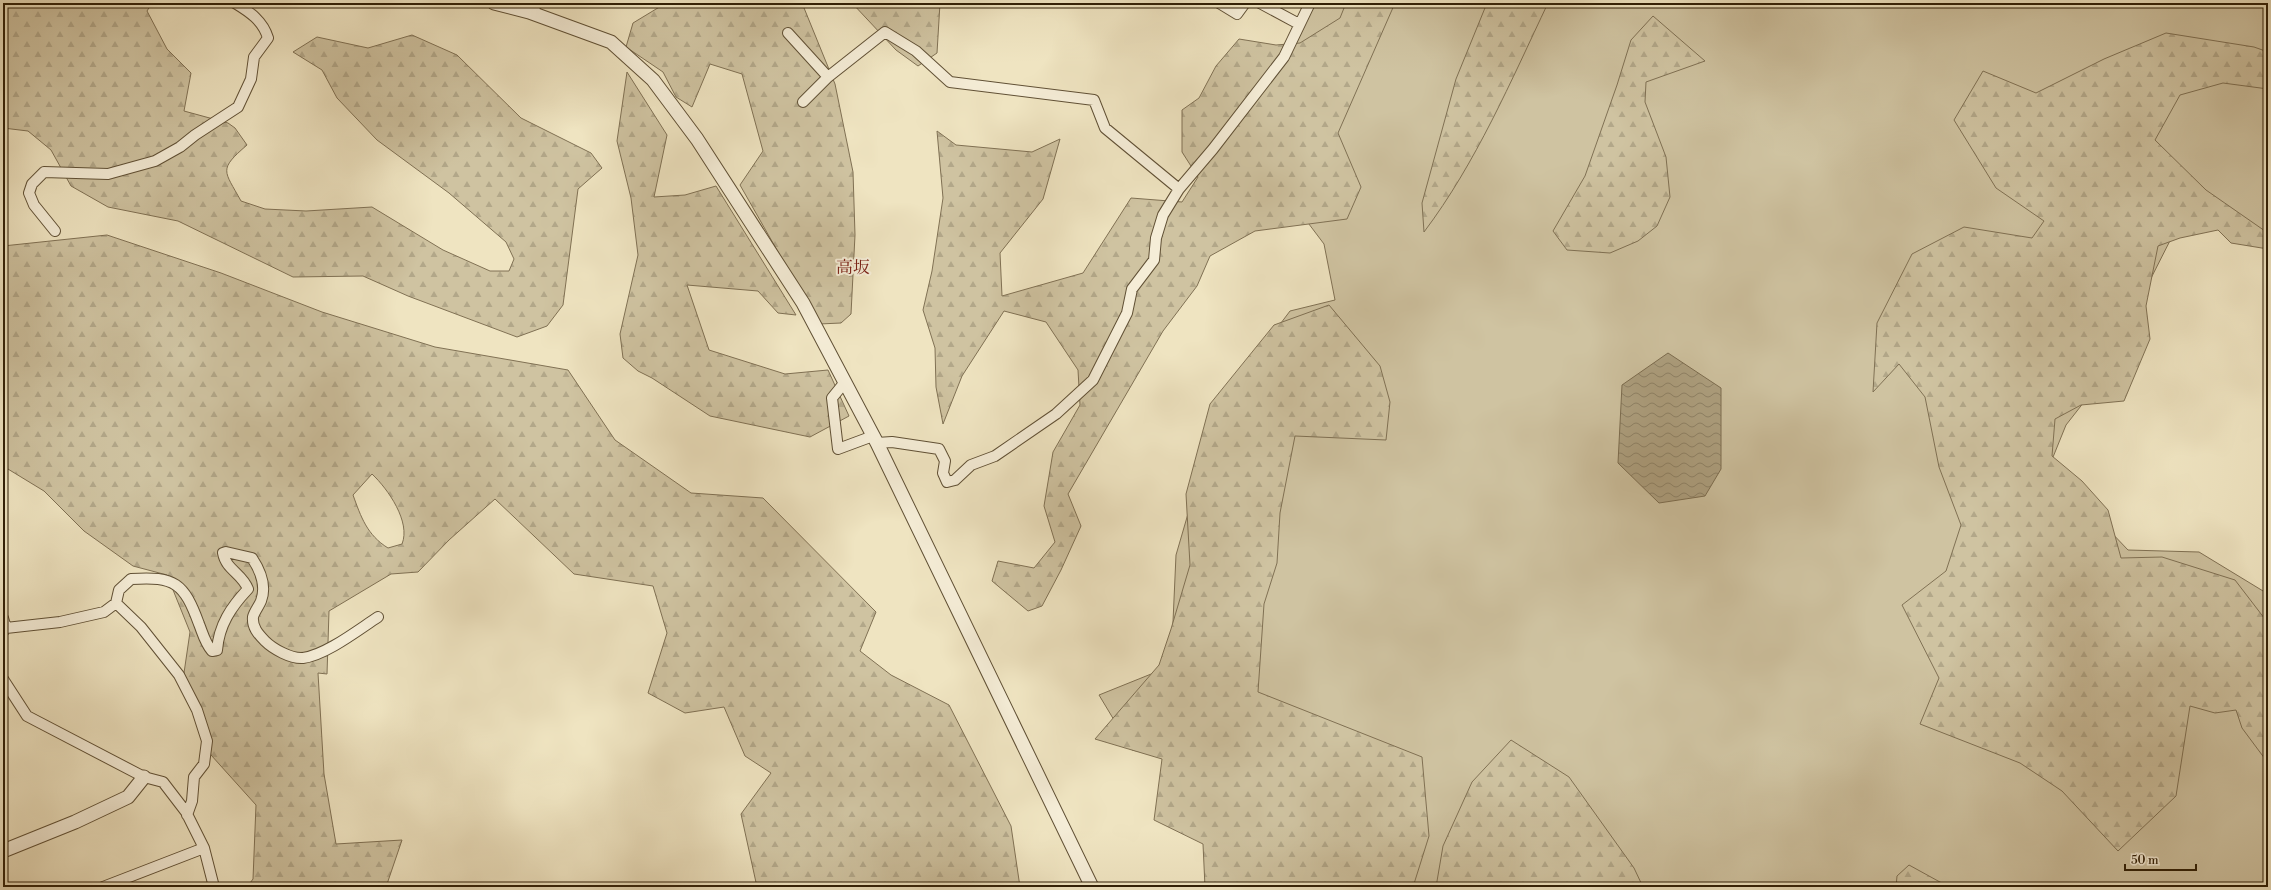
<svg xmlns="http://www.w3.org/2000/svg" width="2271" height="890" font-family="'Libre Bodoni','Noto Serif JP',serif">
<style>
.green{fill:#cfc3a1;stroke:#807154}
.forest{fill:url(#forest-firs);stroke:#807154;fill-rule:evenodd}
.water{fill:url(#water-waves);stroke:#7c6d50}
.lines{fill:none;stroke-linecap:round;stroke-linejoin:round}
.minor-casing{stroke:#605035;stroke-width:12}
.tertiary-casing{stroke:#605035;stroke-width:15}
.minor{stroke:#f5edd7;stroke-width:10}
.tertiary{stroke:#f5edd7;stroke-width:13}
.labels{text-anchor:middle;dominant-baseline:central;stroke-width:4;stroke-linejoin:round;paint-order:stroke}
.quarter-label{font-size:17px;fill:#7a1f14;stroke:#f5edd7}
</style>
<defs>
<pattern id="forest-firs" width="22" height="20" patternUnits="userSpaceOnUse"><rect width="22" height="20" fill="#cfc3a1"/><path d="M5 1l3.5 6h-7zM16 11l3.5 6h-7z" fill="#b2a789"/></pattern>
<pattern id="water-waves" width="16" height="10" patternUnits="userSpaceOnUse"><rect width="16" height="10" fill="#aea181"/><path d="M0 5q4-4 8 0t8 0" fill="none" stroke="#8e8368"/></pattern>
</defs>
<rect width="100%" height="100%" fill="#efe4c1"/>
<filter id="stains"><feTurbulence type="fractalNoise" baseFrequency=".005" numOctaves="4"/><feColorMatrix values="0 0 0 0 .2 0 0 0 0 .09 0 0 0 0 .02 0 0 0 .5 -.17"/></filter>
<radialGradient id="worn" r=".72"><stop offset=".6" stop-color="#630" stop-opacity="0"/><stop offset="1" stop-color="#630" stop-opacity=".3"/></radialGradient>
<path class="green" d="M1316,3h952v229l-85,-17 -41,81 -29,69 -47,60 -17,42 79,83 71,2 69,42v293h-1045l-23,-122 -68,-15 -33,-55 72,-29 5,-111 44,-151 70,-93 45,-11 -11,-56 -83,-110z"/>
<path class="forest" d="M3,3h149l-5,8 20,38 24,24 -7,38 44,12 7,5 12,17c-29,25 -23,25 -6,56l24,8 41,2 66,-4 71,43 47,21h19l5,-12 -8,-17 -57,-49 -72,-53 -40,-42 -15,-28 -29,-18 24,-15 51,11 44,-13 45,20 64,63 70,35 11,15 -24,21 -15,116 -16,21 -30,11 -109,-41 -45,-20 -70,1 -115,-56 -70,-14 -37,-21 -20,-36 -23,-19 -25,-3z
M666,3h136l33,81 18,88 2,63 -4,79 -10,9 -22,1 -79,-139 23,-34 -21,-77 -32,-10 -18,43 -16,-10 -13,-25 -37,-25 7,-24z
M852,3h88l-3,50 -19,13 -22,-16z
M1346,3h49l-57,130 23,54 -14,32 -92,12 -45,25 -13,30 -34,45 -95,163 13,32 -20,44 -19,36 -14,5 -36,-30 6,-20 36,7 21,-26 -11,-36 9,-54 27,-47 -2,-35 -32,-48 -42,-11 -42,65 -19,48 -7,-37 -1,-39 -12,-38 9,-39 11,-73 -6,-67 19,14 76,7 28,-13 -17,60 -43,54 2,43 81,-23 48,-75 51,4 16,-25 -16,-25v-42l17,-12 17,-32 23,-27 37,6 24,-2 40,-25z
M1487,3h61c-37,78 -72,160 -124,229l-2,-29 34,-124z
M1653,16l52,45 -59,21 -1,20 21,55 4,40 -13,29 -19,15 -28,12 -43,-3 -14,-19 32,-55 32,-91 14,-45z
M2166,33l88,14 14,5v37l-45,-6 -43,12 -25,45 51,50 59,41 3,-1v19l-37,-6 -13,-13 -38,8 -22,8 -12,60 4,33 -26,62 -43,4 -26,14 -3,37 30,25 26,29 13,48 41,-1 73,23 33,43v140l-26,-35 -6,-18 -21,3 -25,-7 -14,90 -58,55 -56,-60 -42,-28 -100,-39 19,-46 -37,-73 44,-34 15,-46 -22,-58 -14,-70 -26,-33 -26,28 4,-69 35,-69 52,-27 68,11 12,-17 -48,-33 -42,-68 29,-49 53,22 68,-34z
M627,72l40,63 -13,62 31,-2 31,-9 80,129 -18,-2 -20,-22 -71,-6 22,65 76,24 43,-4 21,46 -39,21 -100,-21 -58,-38 -14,-7 -15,-13 -3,-24 18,-79 -7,-57 -14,-57z
M107,235l114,38 101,39 113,35 133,23 47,70 76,53 72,5 113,114 -16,39 31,24 58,30 62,121 9,61h-263l-16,-73 30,-41 -26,-17 -21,-49 -39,6 -37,-20 19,-60 -14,-47 -79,-12 -79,-75 -46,41 -31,32 -27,2 -62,37 -2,63 -9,-1 6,101 12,70 66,-4 -16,47h-139l6,-8 3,-74 -45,-50 -27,-82 6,-41 -23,-57 -34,-9 -49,-35 -40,-40 -41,-25v-220zM372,474c16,15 39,48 30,70l-14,4c-21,-13 -27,-31 -35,-53z
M1329,305l51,61 10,36 -4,38 -91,-4 -15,77 -3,50 -13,41 -6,88 164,65 7,79 -16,51h-208l-2,-43 -49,-24 8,-61 -67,-20 64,-74 12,-36 19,-64 -4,-71 24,-90 64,-79z
M1511,740l58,37 65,91 9,19h-207l7,-41 29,-64z
M1909,865l40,22h-53l1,-11z"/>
<path class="water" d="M1668,353l53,35v81l-16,27 -46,7 -41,-40 4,-78z"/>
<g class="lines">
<g class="minor-casing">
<path id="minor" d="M1219,3l18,11 8,-11
M1260,3l39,21
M529,12l9,-9
M788,33l40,44
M803,102l25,-25 57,-45 31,19 34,31 144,18 11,28 74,61
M55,231l-21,-26 -5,-12 3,-9 12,-12 64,2 47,-13 25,-14 15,-12 43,-28 13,-28 3,-22 14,-19c-5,-17 -18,-26 -33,-35
M845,382l-13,16 6,51 35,-13
M877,443l15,-1 47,7 6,12 -2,12 4,9 8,-2 16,-15 24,-9 61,-42 37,-34 34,-67 5,-24 22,-29 2,-22 7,-23 16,-26 34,-40 71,-92 26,-54
M116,603l25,24 38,48 18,35 10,31 -3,23 -10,13 -2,24 -5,14
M3,618l3,10
M3,632l3,-4 54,-6 44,-10 12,-9 3,-13 12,-11c44,-3 53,4 68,45 4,10 6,19 13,27l5,-1c2,-25 14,-43 31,-61 -6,-16 -22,-19 -25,-36l3,-1 26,6c8,12 15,27 9,43 -2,5 -7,11 -8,16 -1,10 5,17 12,24 8,8 26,18 38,17 23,-3 55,-28 75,-41
M3,679l24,37 117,61 19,5 23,30 18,36 10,39
M103,887l101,-39"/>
</g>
<g class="tertiary-casing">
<path id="tertiary" d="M494,3l35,9 82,30 42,38 44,59 106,164 74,140 215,444
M3,851l72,-29 53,-25 16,-20"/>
</g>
<use href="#minor" class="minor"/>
<use href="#tertiary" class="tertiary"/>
</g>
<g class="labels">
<g class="quarter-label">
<text x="853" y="268">高坂</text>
</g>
</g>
<rect width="2271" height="890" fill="none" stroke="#efe4c1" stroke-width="16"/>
<rect x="4" y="4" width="2263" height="882" fill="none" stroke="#301f06" stroke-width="2"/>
<rect x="8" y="8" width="2255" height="874" fill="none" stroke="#301f06"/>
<path d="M2125 864v6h71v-6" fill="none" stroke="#301f06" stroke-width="2"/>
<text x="2131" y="864" font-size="12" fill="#301f06" stroke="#f5edd7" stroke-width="3" paint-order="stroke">50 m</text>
<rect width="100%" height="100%" filter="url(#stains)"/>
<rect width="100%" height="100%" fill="url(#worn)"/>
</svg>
